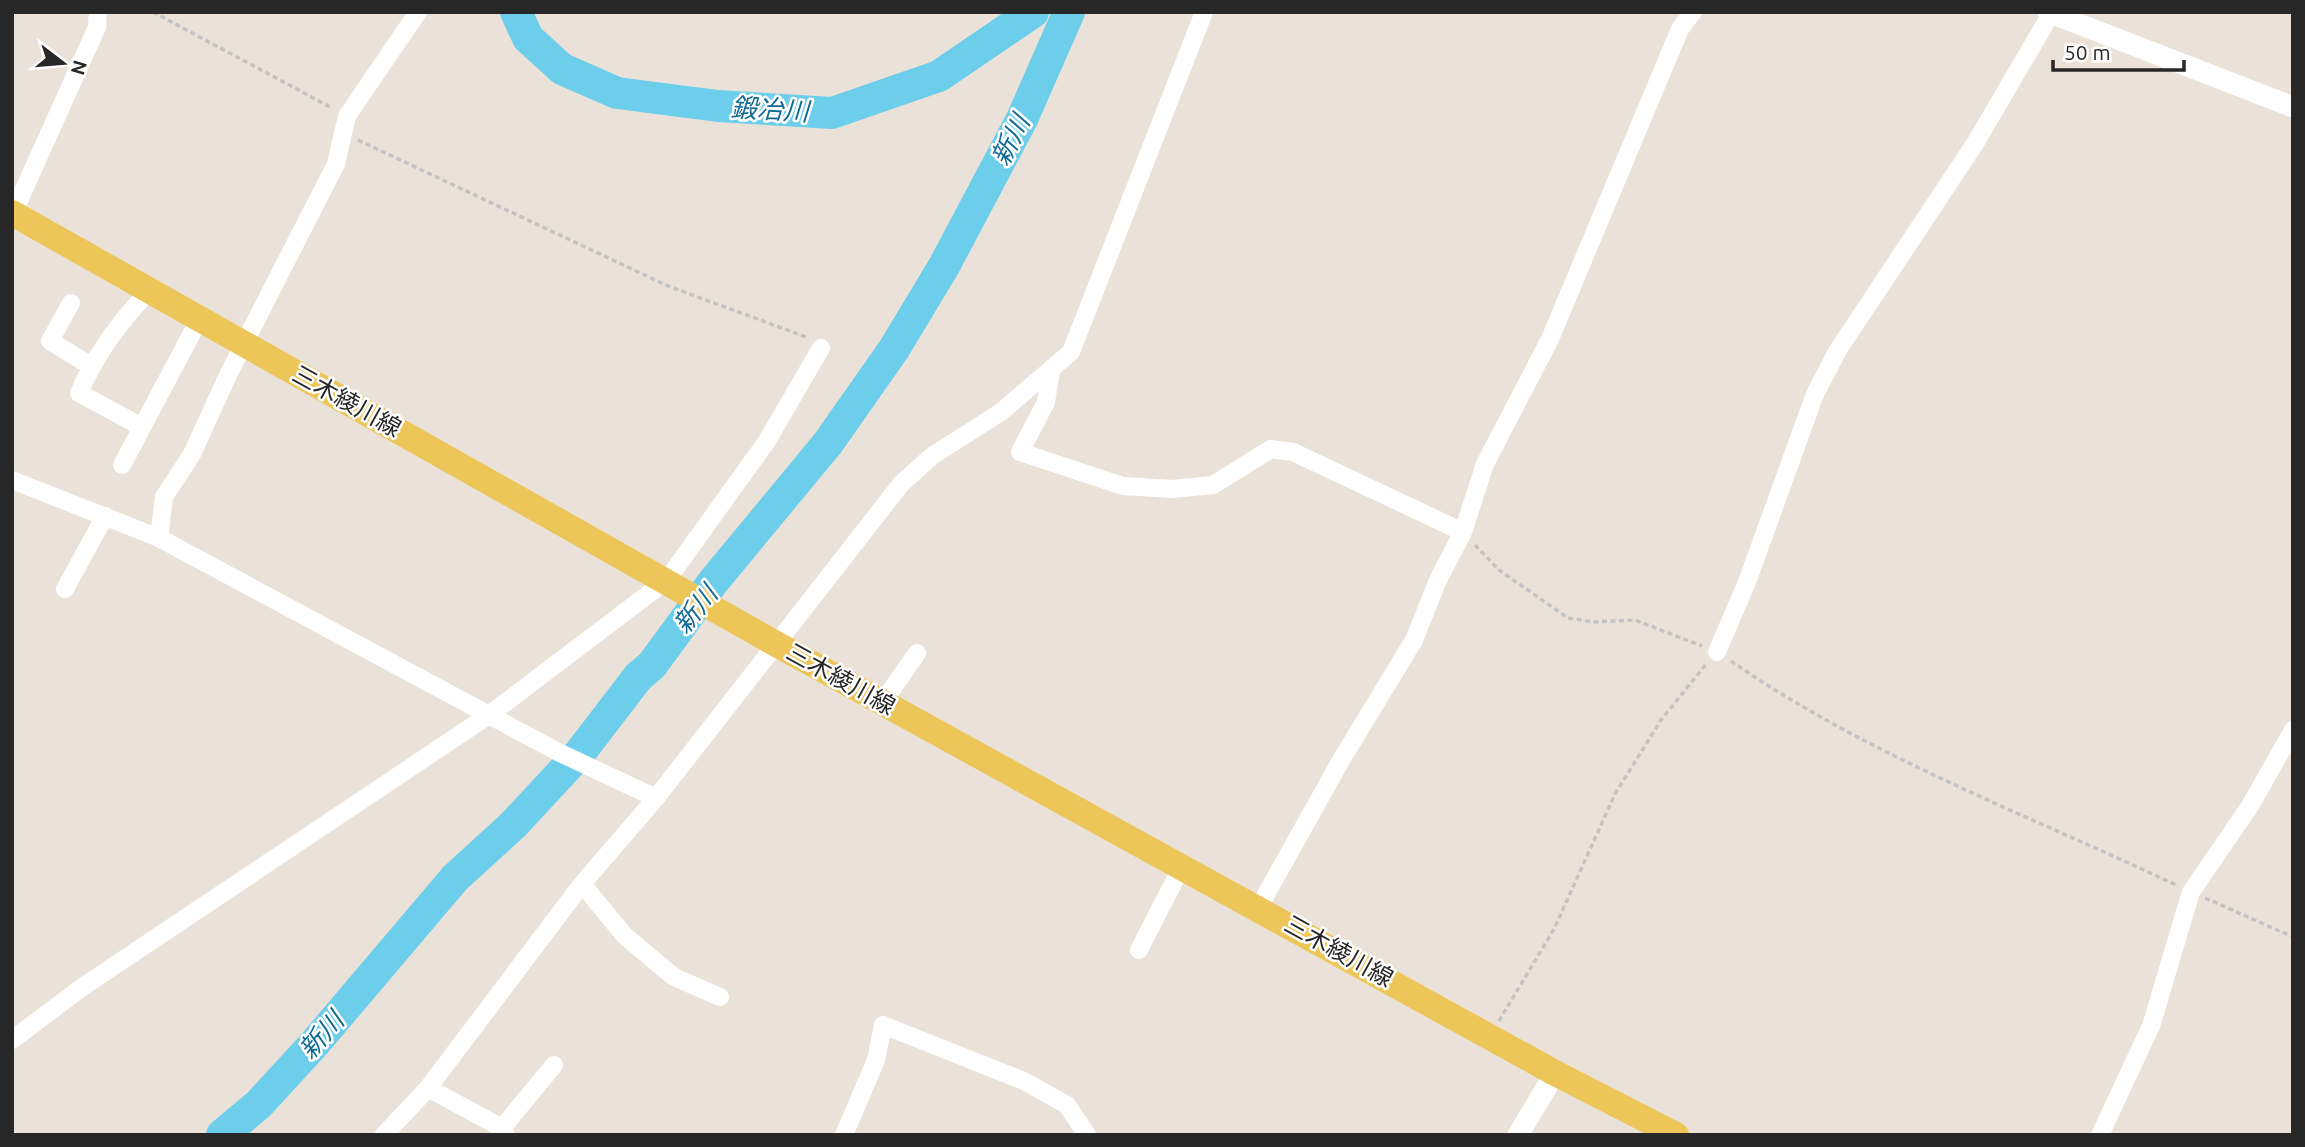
<svg xmlns="http://www.w3.org/2000/svg" width="2305" height="1147" font-family="Ubuntu,'Noto Sans JP',sans-serif">
<style>
.lines{fill:none;stroke-linecap:round;stroke-linejoin:round}
.river{stroke:#6cceeb;stroke-width:32}
.path{stroke:#c3c3c3;stroke-width:3.5;stroke-dasharray:5 3.5;stroke-linecap:butt}
.minor{stroke:#fff;stroke-width:18}
.tertiary{stroke:#fff;stroke-width:21}
.primary{stroke:#edc65a;stroke-width:26}
.labels{text-anchor:middle;dominant-baseline:central;stroke-width:5;stroke-linejoin:round;paint-order:stroke}
.street-label{font-size:24px;fill:#272727;stroke:#fff}
.water-label{font-size:26px;font-style:italic;fill:#106a93;stroke:#fff}
</style>
<rect width="100%" height="100%" fill="#eae2d8"/>
<g class="lines">
<path class="river" d="M516,12l12,26 34,31 55,24 101,13 114,7 107,-37 94,-64
M222,1135l37,-31 56,-61 140,-165 58,-53 66,-71 59,-77 14,-12 61,-83 115,-139 66,-94 50,-83 78,-147 47,-107"/>
<path class="path" d="M153,12l179,96
M358,140l310,146 141,52
M1475,545l24,25 69,48 26,4 41,-2 67,26
M1731,661c137,95 295,153 445,224
M2205,898l88,39
M1499,1021l55,-92 61,-135 46,-74 46,-57"/>
<path class="minor" d="M12,216l85,-189 1,-15
M71,303l-21,38 41,25
M1051,370l-5,32 -26,50 103,34 49,3 41,-4 58,-36 22,3 170,80
M142,427l-63,-34c17,-40 41,-72 71,-103
M122,465l78,-147
M12,480l147,58 399,214 98,46
M159,538l5,-41 28,-43 37,-81 107,-209 11,-48 71,-104
M65,589l40,-73
M1717,652l30,-70 68,-188 23,-44 138,-208 76,-130
M883,702l34,-49
M582,884l43,52 49,41 46,20
M1259,907l81,-145 74,-122 24,-60 25,-48 22,-68 65,-125 130,-310 13,-17
M1139,950l43,-84
M12,1040l69,-52 408,-273 178,-135 100,-139 54,-93
M428,1088l74,40 4,7
M502,1128l52,-63
M384,1135l44,-47 154,-204 74,-86 245,-314 31,-28 69,-44 70,-60 133,-340
M844,1135l32,-75 7,-35 141,56 43,24 20,30
M2100,1135l51,-109 40,-134 59,-86 43,-76"/>
<path class="tertiary" d="M2048,12l245,95
M1518,1135l37,-62"/>
<path class="primary" d="M12,213l766,432 777,428 121,62"/>
</g>
<g class="labels">
<g class="street-label">
<text transform="translate(347 401) rotate(29)">三木綾川線</text>
<text transform="translate(841 679) rotate(29)">三木綾川線</text>
<text transform="translate(1339 951) rotate(29)">三木綾川線</text>
</g>
<g class="water-label">
<text transform="translate(770 109) rotate(3)">鍛冶川</text>
<text transform="translate(1010 140) rotate(-63)">新川</text>
<text transform="translate(695 609) rotate(-51)">新川</text>
<text transform="translate(321 1035) rotate(-49)">新川</text>
</g>
</g>
<rect width="2305" height="1147" fill="none" stroke="#272727" stroke-width="28"/>
<g transform="translate(63 63) rotate(106)" stroke="#ffffff" stroke-width="5" paint-order="stroke">
<path d="M0-5L12 26L0 18L-12 26Z" fill="#272727"/>
<text y="-10" font-size="19" font-weight="bold" text-anchor="middle" fill="#272727">N</text>
</g>
<path d="M2053 60v10h131v-10" fill="none" stroke="#272727" stroke-width="3.5"/>
<text x="2064" y="60" font-size="21" fill="#272727" stroke="#ffffff" stroke-width="5" paint-order="stroke">50 m</text>
</svg>
